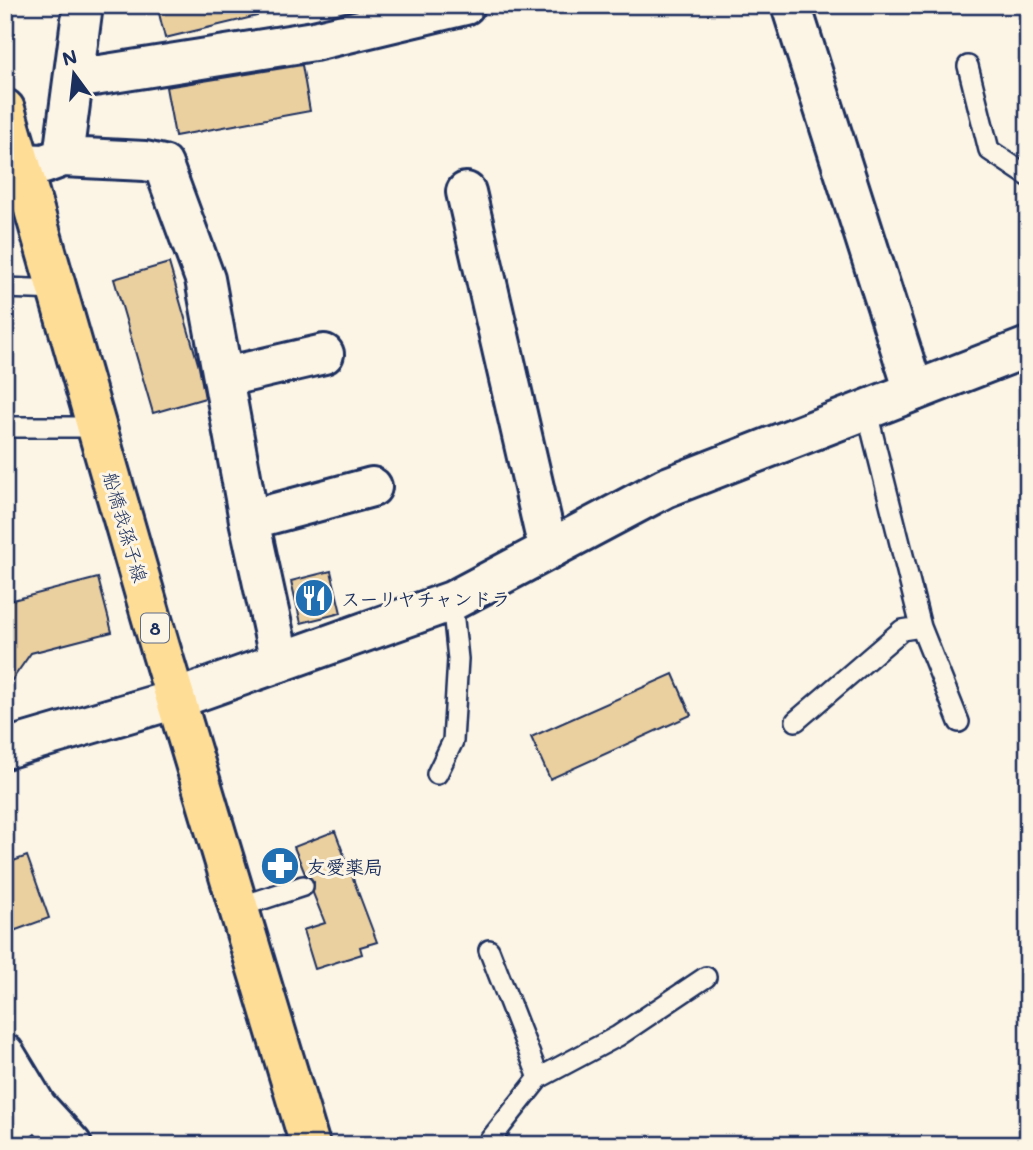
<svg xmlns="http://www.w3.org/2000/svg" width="1033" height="1150" font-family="Mali,'Klee One',sans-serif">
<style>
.building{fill:#eacf9f;stroke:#1b2f5e;stroke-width:2}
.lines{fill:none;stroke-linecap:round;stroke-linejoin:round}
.service-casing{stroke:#1b2f5e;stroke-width:24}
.minor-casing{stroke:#1b2f5e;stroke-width:44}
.tertiary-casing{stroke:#1b2f5e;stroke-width:44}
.primary-casing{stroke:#1b2f5e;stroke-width:44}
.service{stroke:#fcf5e5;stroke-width:19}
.minor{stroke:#fcf5e5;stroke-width:38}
.tertiary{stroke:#fcf5e5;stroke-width:38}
.primary{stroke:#fedd96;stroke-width:38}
.labels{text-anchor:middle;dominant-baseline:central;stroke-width:6;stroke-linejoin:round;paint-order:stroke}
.shield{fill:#fcf5e5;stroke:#5e6a86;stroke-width:2}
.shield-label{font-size:18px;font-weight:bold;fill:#1b2f5e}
.street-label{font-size:19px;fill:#1b2f5e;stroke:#fcf5e5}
.poi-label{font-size:19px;font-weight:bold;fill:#1b2f5e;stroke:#fcf5e5;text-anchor:start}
</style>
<rect width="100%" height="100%" fill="#fcf5e5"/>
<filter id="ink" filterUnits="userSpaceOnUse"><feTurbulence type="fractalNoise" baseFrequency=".0143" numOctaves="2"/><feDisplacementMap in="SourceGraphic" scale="14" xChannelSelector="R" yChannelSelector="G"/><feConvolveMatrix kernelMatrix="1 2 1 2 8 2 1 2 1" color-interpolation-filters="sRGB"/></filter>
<g filter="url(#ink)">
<path class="building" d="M157,5h99l1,11 -92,22z
M302,65l8,46 -135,25 -9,-49z
M169,263l30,104 6,31 -52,15 -39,-134z
M331,571l10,42 -40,10 -10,-42z
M98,578l14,54 -81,21 -26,37v-88z
M673,674l18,41 -141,64 -19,-42z
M335,831l42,111 -17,5 2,7 -47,15 -12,-39 22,-7 -12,-30 1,-11 -9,-8 -11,-27z
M27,856l22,62 -44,16v-70z"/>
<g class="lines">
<g class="service-casing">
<path id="service" d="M968,66l21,84 39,26
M5,288l53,2
M867,412l54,215 38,95
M5,427h93
M796,721l106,-91 19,-3
M437,774l16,-33 5,-82 -6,-58
M239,907l64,-21
M489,950l50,128
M486,1145l53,-67 79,-42 88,-59"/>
</g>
<g class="minor-casing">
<path id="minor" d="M791,5l123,386
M75,79l239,-38 151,-36
M63,157l20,-152
M20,163l24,1 19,-7 82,4 18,4 42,114 44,241 31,142
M466,192l78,339 8,17
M225,377l99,-23
M249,520l123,-33
M5,1054l32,53 35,38
M5,1132l32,-25"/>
</g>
<g class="tertiary-casing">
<path id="tertiary" d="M5,749l171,-50 276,-98 213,-113 363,-141"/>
</g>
<g class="primary-casing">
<path id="primary" d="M5,109l155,538 150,498"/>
</g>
<use href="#service" class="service"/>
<use href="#minor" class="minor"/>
<use href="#tertiary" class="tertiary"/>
<use href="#primary" class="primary"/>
</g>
</g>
<defs>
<g id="restaurant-disc" transform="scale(2.0125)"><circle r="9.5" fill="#1f6fb2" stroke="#fcf5e5"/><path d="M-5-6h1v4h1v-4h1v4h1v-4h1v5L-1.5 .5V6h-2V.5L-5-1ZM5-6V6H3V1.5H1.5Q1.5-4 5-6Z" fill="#fff"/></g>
<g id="pharmacy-disc" transform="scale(2.0125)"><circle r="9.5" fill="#1f6fb2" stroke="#fcf5e5"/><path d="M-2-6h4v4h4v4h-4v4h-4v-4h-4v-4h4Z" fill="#fff"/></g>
</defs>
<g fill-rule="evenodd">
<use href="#restaurant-disc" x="314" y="598"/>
<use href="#pharmacy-disc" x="280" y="866"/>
</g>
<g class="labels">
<rect class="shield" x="141" y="613.5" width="28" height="29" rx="5"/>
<g class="shield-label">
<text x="155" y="628">8</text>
</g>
<g class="street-label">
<text transform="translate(126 527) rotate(74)">船橋我孫子線</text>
</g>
<g class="poi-label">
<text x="341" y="598">スーリヤチャンドラ</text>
<text x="307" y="866">友愛薬局</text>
</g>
</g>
<rect width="1033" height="1150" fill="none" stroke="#fcf5e5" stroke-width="28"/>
<rect x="14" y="14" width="1005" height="1122" fill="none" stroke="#1b2f5e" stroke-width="2.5" filter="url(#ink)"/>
<g transform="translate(74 74) rotate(345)" stroke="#fcf5e5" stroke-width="5" paint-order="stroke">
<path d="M0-5L12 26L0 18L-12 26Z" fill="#1b2f5e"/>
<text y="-10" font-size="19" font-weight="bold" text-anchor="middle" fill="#1b2f5e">N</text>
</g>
</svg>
